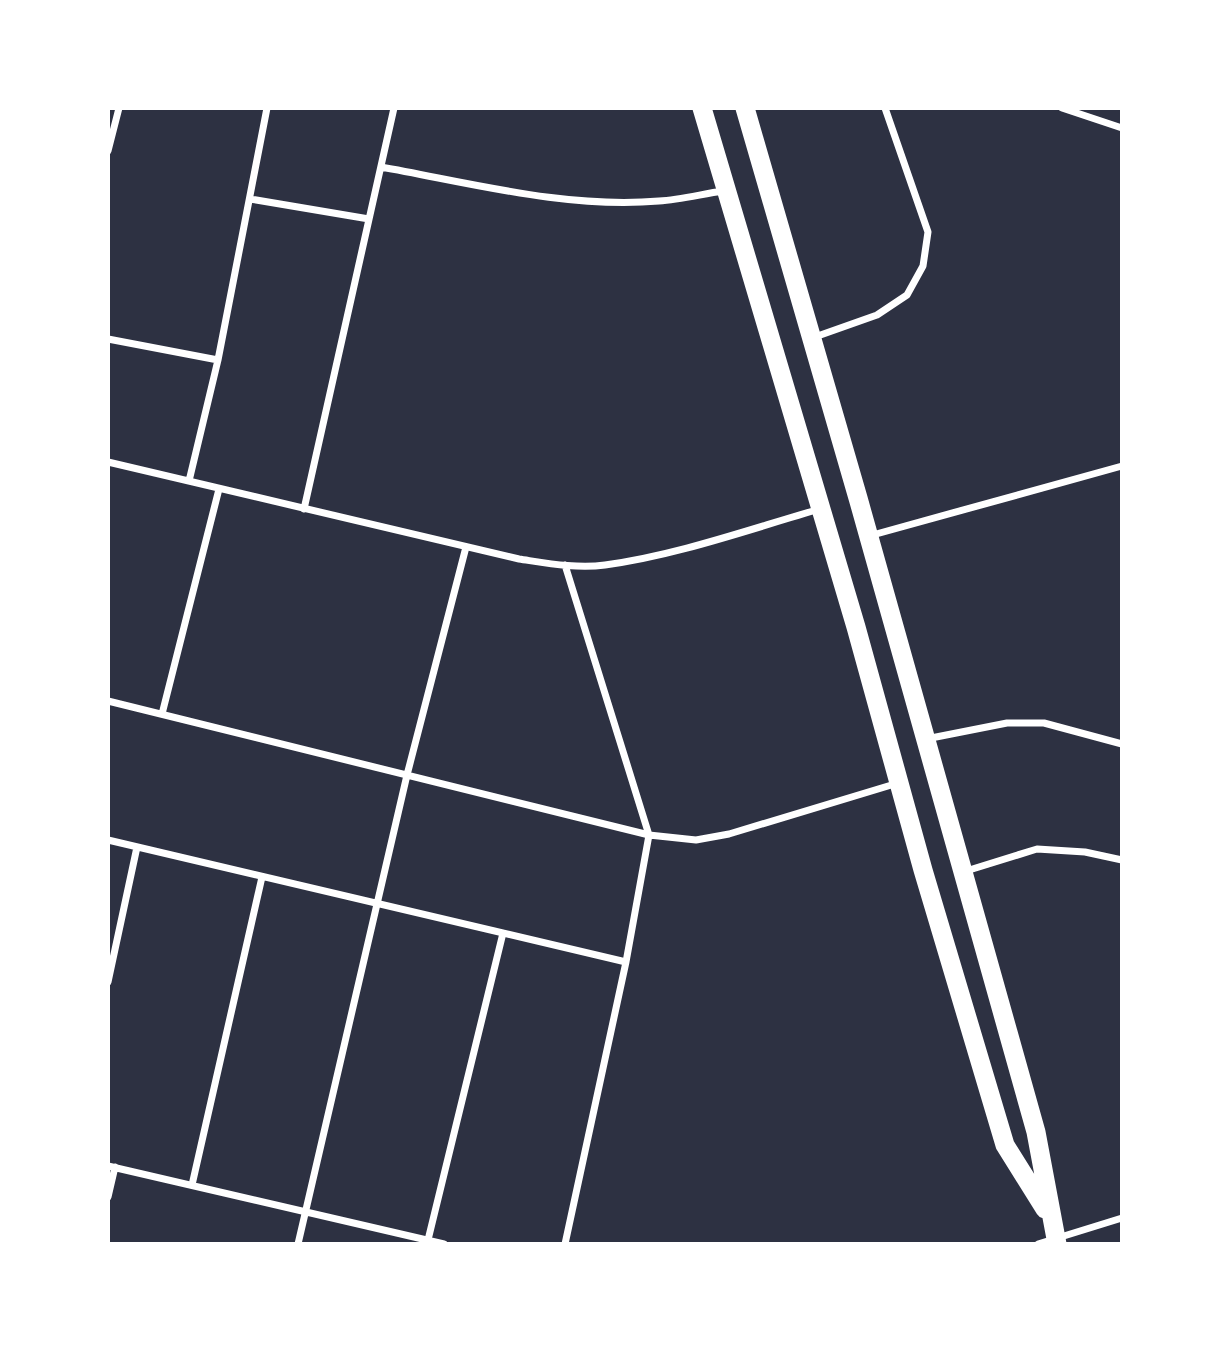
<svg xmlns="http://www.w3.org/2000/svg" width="1230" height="1352" font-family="Signika,sans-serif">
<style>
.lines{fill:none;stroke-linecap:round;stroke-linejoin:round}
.minor{stroke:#fff;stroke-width:7}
.trunk{stroke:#fff;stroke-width:19}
</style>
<rect width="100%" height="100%" fill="#2d3142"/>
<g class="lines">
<path class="minor" d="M1062,108l60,20
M108,151l11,-43
M381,167c90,16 186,42 278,34 21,-1 43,-7 64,-10
M250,199l119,20
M812,338l65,-23 30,-20 16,-29 5,-34 -43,-124
M108,339l110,21
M108,462l411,97c27,4 58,10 86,6 73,-10 145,-36 215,-56
M189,481l29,-121 49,-252
M304,509l90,-401
M869,536l253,-70
M108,701l541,134 47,5 33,-6 169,-51
M162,714l57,-225
M926,739l81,-16h37l78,21
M108,840l518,122
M966,871l71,-22 48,3 37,8
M108,982l29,-135
M108,1166l336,78
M192,1185l70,-308
M108,1197l7,-30
M428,1240l75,-307
M298,1244l109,-469 59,-228
M565,1244l61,-282 23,-127 -84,-270
M1038,1244l84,-26"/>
<path class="trunk" d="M702,108l154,519 67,243 82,275 40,64
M745,108l113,390 178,634 21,112"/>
</g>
<rect width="1230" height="1352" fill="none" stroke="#ffffff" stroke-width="220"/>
</svg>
